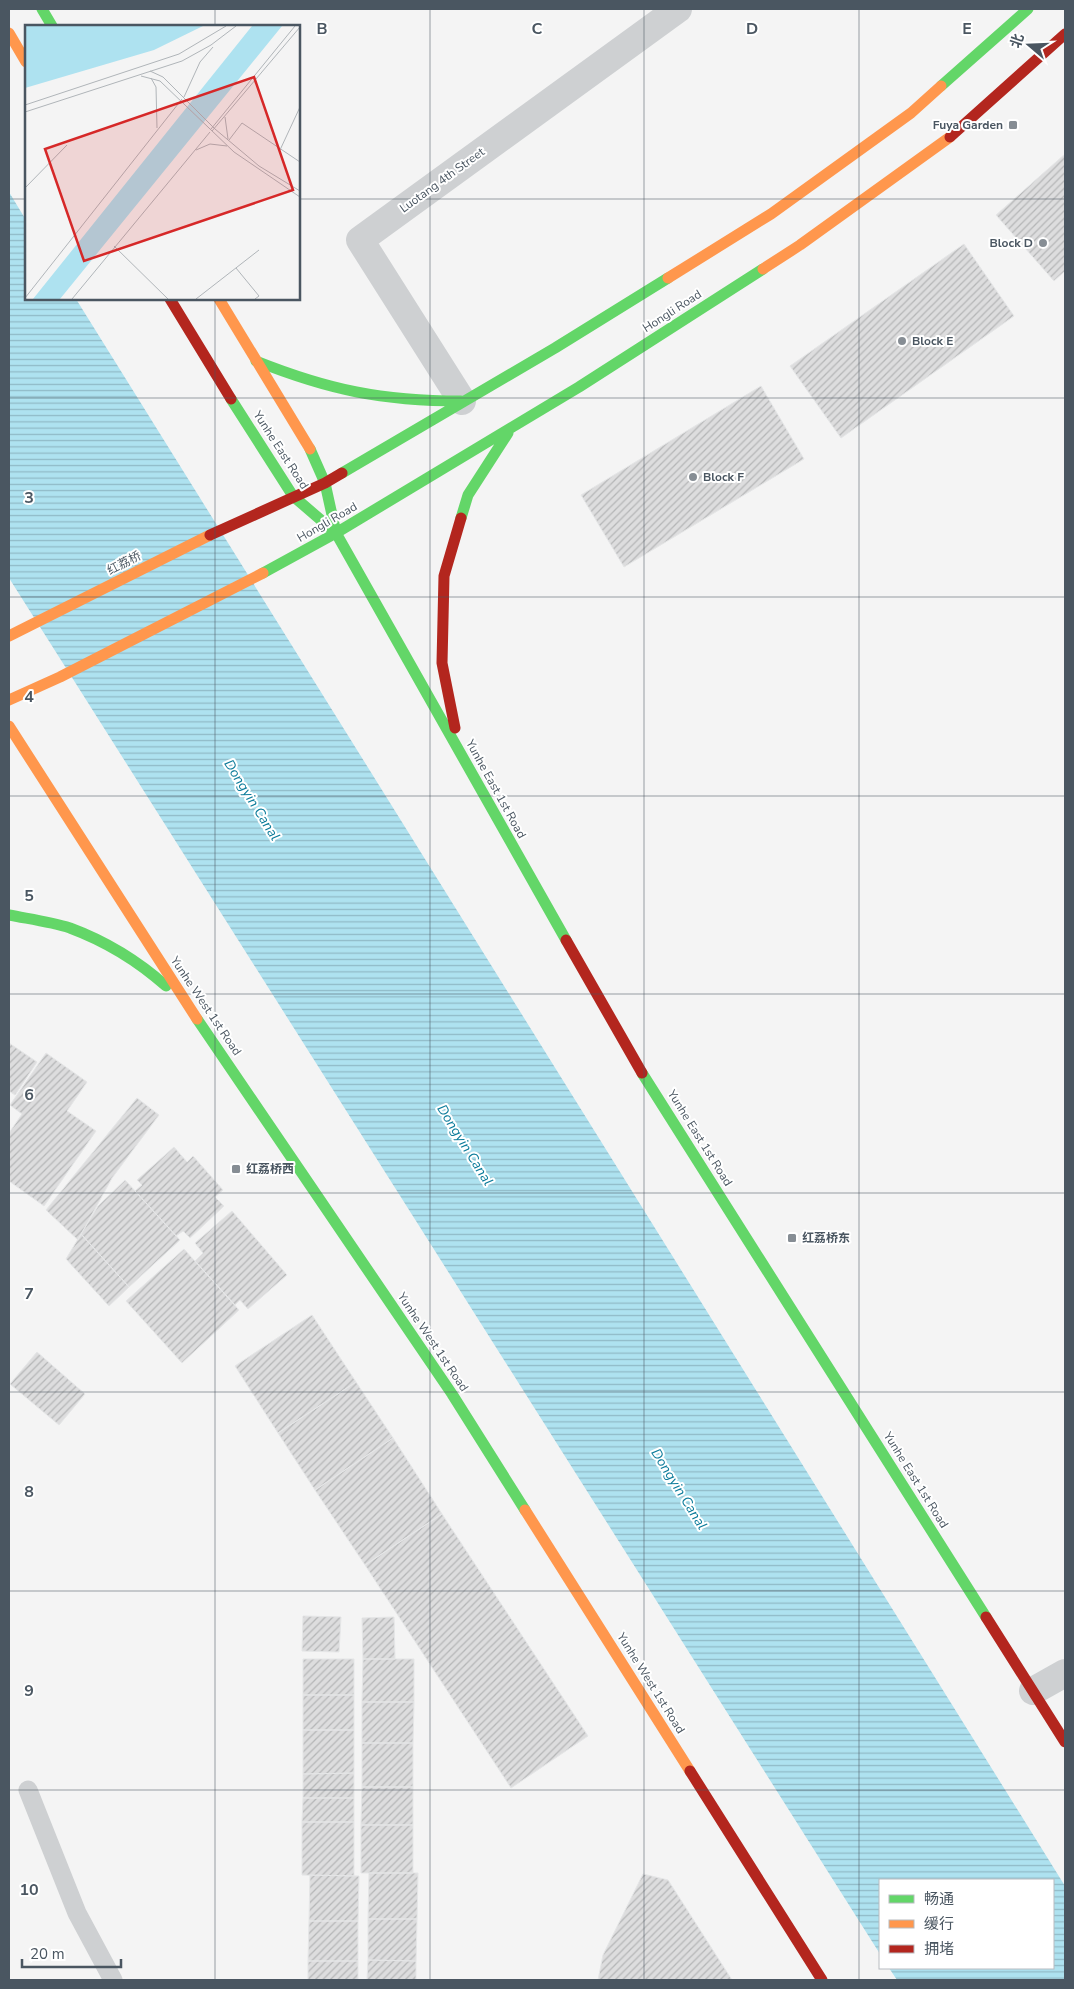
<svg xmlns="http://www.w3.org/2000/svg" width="1074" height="1989" font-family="'Nunito Sans','Noto Sans SC',sans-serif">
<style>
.water{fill:url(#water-rules)}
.building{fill:url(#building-hatch);stroke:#e5e6e7}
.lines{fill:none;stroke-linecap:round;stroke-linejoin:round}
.lane{stroke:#ced0d2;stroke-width:19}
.street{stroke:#ced0d2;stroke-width:28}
.fast{stroke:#63d668;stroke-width:11}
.slow{stroke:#ff974d;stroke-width:11}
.jam{stroke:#b3261e;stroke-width:11}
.grid{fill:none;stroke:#4a5661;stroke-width:1;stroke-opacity:0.55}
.poi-dot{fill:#868d94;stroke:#fff;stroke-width:2}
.labels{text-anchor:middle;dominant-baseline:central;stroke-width:4;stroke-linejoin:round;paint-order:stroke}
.poi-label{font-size:12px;font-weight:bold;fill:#4a5661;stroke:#fff;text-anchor:start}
.street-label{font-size:12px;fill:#4a5661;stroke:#fff}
.water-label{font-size:14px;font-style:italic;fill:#0c7c9b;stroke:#fff}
.inset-road{fill:none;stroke:#b0b5b9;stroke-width:1}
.view{fill:#d62828;fill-opacity:0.15;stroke:#d62828;stroke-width:2.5}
.inset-edge{fill:none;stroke:#4a5661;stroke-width:2.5}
.grid-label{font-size:16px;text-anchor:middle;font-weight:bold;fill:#4a5661;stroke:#fff;stroke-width:4;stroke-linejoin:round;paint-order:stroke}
</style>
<defs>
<pattern id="water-rules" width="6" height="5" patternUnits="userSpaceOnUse" patternTransform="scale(1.25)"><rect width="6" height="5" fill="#aee2f0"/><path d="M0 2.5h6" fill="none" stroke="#90bac6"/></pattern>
<pattern id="building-hatch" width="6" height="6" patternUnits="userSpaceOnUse" patternTransform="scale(1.25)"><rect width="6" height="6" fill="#ddddde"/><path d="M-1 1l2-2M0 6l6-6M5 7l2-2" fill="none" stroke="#b5b6b7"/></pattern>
</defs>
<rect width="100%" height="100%" fill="#f4f4f4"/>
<path class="water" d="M9,192l17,28v79h50l989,1587v94h-168l-8,-12h164v-88h-173v74l-871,-1376z"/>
<path class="building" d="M1065,154v117l-11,10 -58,-66z
M964,244l50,72 -173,122 -51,-72z
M761,386l43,73 -180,108 -43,-72z
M9,1043l28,19 -22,33 -6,-4z
M46,1053l41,29 -20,29 29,20 -52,75 -35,-25v-48l13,-19 -12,-9z
M137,1098l22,17 -47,63 -34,62 -32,-30z
M174,1147l13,15 6,-6 30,34 -8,7 9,9 -34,32 -7,-7 -7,5 -41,-45 7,-6 -5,-5z
M125,1180l55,60 -51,47 -48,-53 17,-28z
M232,1211l55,64 -39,34 -8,-9 -5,5 -40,-44 8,-8 -8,-10z
M81,1234l48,53 -20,19 -43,-47z
M184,1249l55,61 -57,53 -56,-62z
M312,1315l44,67 -78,51 -43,-67z
M37,1352l48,42 -26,31 -49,-41z
M356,1382l37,56 -78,52 -37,-57z
M393,1438l49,76 -77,51 -50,-75z
M442,1514l146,222 -77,52 -146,-223z
M303,1616l38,1 -2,35 -37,-1z
M394,1617l1,42h-32l-1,-41z
M303,1659h51v36h-51z
M363,1659h51v43h-52z
M303,1695h51v35h-51z
M362,1702h52l-1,41h-51z
M303,1730h51v43l-51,1z
M362,1743h51v44h-51z
M354,1773v25h-51v-24z
M362,1787h51v38h-52z
M303,1798h51v24h-52z
M302,1822h52v54l-52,-1z
M361,1825h52v48h-52z
M369,1873h49l-1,46h-49z
M643,1874l25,6 64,100h-134l5,-25z
M310,1875l49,1 -1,45h-49z
M368,1919h49l-1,42 -48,-1z
M309,1921h49v40h-50z
M368,1960l48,1v19h-49z
M308,1961h50v19h-50z"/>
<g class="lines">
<path class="lane" d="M28,1790l49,123 36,67"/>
<path class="street" d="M462,401l-102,-161 318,-231
M1033,1691l32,-18"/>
<path class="fast" d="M42,9l10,17
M941,86l87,-77
M256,361c73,29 126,40 205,40
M231,399l62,97 43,37
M310,449l15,34 11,50 230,407
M342,473l213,-125 113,-70
M461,518l7,-23 40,-62
M263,573l73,-40 243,-146 184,-118
M9,915c20,4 42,7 61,13 35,13 68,33 96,58
M197,1019l255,375 73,116
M642,1073l344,544"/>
<path class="slow" d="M9,33l17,29
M763,269l37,-24 150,-108
M668,278l103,-64 140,-101 30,-27
M219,299l91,150
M9,636l201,-101
M9,700l51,-23 203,-104
M9,726l188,293
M525,1510l165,261"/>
<path class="jam" d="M950,137l115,-103
M170,299l61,100
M210,535l115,-52 17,-10
M455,728l-13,-65 2,-87 17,-58
M566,940l76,133
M986,1617l79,125
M690,1771l132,209"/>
</g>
<path class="grid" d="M215,9v17M430,9v1971M644,9v1971M859,9v1971M9,199h17M299,199h766M215,299v1681M9,398h1056M9,597h1056M9,796h1056M9,994h1056M9,1193h1056M9,1392h1056M9,1591h1056M9,1790h1056"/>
<g class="poi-dot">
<rect x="1008" y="120" width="10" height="10" rx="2.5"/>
<circle cx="1043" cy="243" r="5"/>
<circle cx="902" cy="341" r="5"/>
<circle cx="693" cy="477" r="5"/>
<rect x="231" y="1164" width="10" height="10" rx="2.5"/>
<rect x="787" y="1233" width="10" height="10" rx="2.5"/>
</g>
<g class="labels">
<g class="poi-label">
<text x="1003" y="125" text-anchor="end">Fuya Garden</text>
<text x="1033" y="243" text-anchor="end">Block D</text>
<text x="912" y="341">Block E</text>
<text x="703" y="477">Block F</text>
<text x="246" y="1169">红荔桥西</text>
<text x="802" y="1238">红荔桥东</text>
</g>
<g class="street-label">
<text transform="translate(442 180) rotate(-36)">Luotang 4th Street</text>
<text transform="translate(672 311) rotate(-33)">Hongli Road</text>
<text transform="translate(281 450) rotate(57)">Yunhe East Road</text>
<text transform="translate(327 522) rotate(-30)">Hongli Road</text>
<text transform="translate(124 563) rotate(-27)">红荔桥</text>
<text transform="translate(496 789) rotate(61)">Yunhe East 1st Road</text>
<text transform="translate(206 1006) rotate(56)">Yunhe West 1st Road</text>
<text transform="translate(700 1138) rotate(58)">Yunhe East 1st Road</text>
<text transform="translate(433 1342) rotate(56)">Yunhe West 1st Road</text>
<text transform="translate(916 1480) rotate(58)">Yunhe East 1st Road</text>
<text transform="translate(651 1683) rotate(58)">Yunhe West 1st Road</text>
</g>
<g class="water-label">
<text transform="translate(252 800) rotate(58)">Dongyin Canal</text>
<text transform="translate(465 1145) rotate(58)">Dongyin Canal</text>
<text transform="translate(679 1489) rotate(58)">Dongyin Canal</text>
</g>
</g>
<g transform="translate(25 25)">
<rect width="275" height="275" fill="#f4f4f4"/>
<path d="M0,1h178l-49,24 -129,38zM227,1h30l-222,273h-27z" fill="#aee2f0"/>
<path class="inset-road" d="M125,46l13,6 52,52 44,37 41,25M116,51l19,5 74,71 66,45M126,53l5,9 1,41M159,72l16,-35 13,-15M0,80l154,-51 47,-28M0,87l157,-51 29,-16 25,-19M200,92l3,22M186,104l84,-103M187,106l88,-104M204,115l13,-17 58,39M171,125l14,-6 17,2M255,125l20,-43M0,163l42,-43M89,221l54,53M211,243l23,28 -4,3M0,273l157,-199M47,274l138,-167M171,274l63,-49"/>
<path class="view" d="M229,52l39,113 -209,71 -39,-112z"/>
<rect width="275" height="275" class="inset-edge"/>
</g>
<g class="grid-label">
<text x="322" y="34">B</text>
<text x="537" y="34">C</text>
<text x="752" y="34">D</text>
<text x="967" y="34">E</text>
<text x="29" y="503">3</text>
<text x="29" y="702">4</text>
<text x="29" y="901">5</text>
<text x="29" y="1100">6</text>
<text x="29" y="1299">7</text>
<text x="29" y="1497">8</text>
<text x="29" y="1696">9</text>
<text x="29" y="1895">10</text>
</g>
<rect width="1074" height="1989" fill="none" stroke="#4a5661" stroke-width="20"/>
<rect x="879" y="1879" width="175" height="90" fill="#ffffff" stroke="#b7bbc0"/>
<rect x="889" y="1895" width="25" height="8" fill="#63d668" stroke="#b7bbc0"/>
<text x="924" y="1904" font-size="15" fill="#4a5661">畅通</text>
<rect x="889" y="1920" width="25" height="8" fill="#ff974d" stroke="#b7bbc0"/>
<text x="924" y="1929" font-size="15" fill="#4a5661">缓行</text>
<rect x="889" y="1945" width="25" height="8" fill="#b3261e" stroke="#b7bbc0"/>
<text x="924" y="1954" font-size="15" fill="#4a5661">拥堵</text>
<g transform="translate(1029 45) rotate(289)" stroke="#ffffff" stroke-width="4" paint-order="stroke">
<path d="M0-4L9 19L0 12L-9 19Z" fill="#4a5661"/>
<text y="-8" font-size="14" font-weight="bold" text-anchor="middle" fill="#4a5661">北</text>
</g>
<path d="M22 1959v8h99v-8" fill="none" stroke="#4a5661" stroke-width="2.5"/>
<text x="30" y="1959" font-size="15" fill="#4a5661" stroke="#ffffff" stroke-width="4" paint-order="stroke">20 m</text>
</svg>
